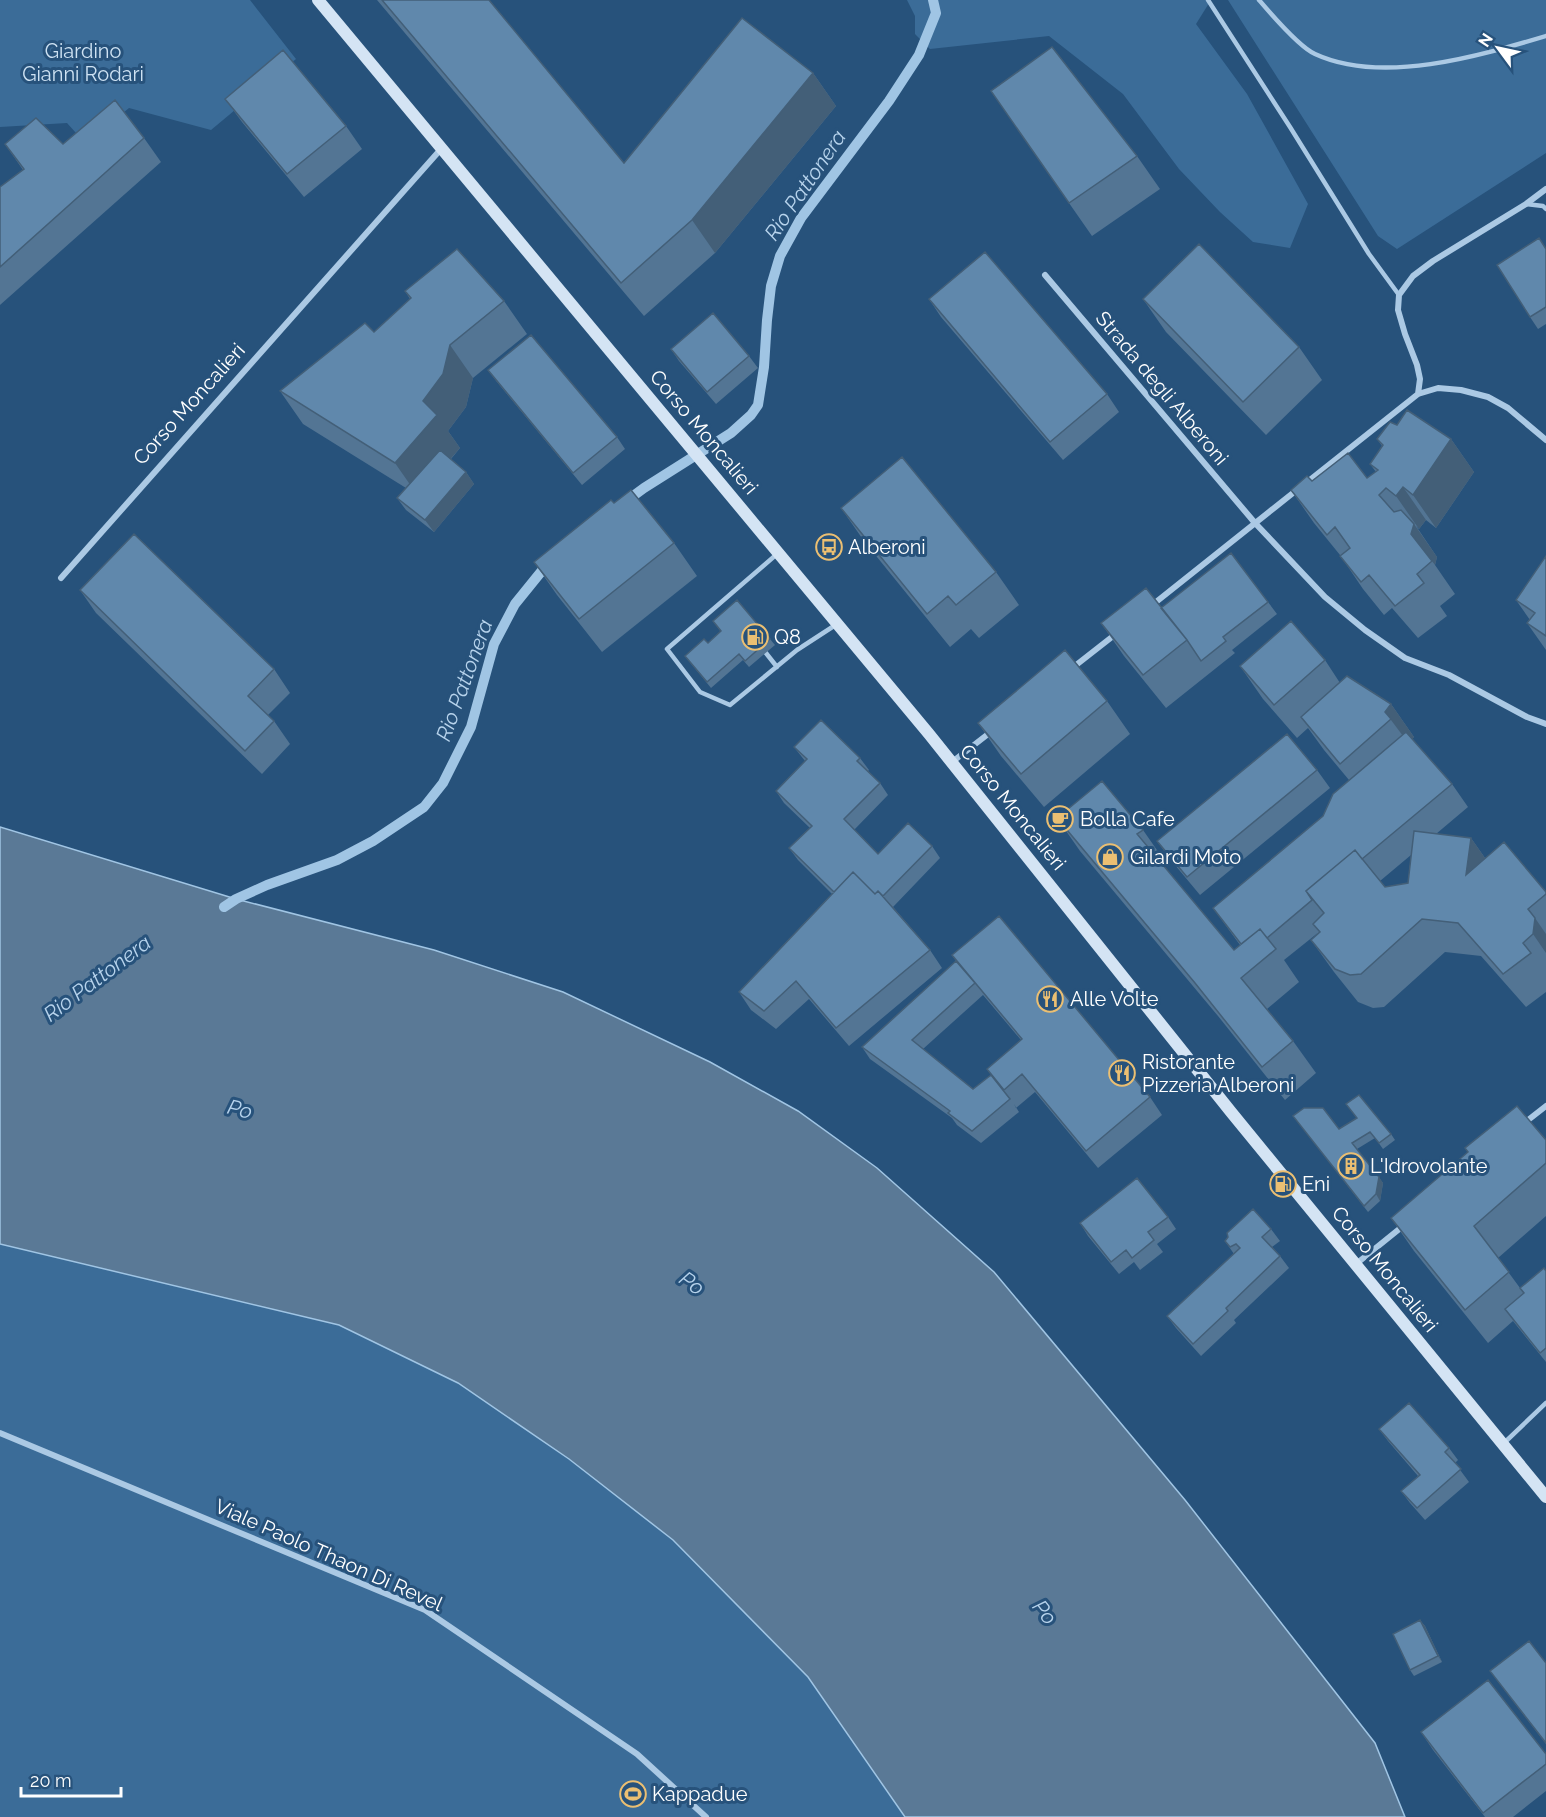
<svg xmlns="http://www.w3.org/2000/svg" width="1546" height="1817" font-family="Raleway,sans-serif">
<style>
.green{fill:#3b6c98}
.water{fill:#5a7996;stroke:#a0c5e4;stroke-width:1.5}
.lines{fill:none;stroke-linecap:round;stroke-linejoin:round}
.stream{stroke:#a0c5e4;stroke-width:10}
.lane{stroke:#abc9e4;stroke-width:4.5}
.street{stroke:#abc9e4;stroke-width:6}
.secondary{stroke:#d4e4f4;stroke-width:12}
.wall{fill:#537594;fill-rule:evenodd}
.shaded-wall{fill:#435f78}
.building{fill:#6088ac;stroke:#435f78;stroke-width:1.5}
.labels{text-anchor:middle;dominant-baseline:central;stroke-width:6;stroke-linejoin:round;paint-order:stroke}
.park-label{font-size:20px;fill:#cee2f3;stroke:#27527b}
.street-label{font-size:20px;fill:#fff;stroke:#27527b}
.poi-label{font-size:20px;fill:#fff;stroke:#27527b;text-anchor:start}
.water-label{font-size:21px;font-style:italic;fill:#b7d3ec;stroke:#27527b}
</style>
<rect width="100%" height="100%" fill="#27527b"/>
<path class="green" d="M0,0h250l46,59 -85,71 -82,-22 -43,36 -19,-21 -67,4z
M907,0h304l-15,24 51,70 61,110 -18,44 -37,-6 -33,-30 -41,-43 -56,-75 -74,-58 -119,13 -15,-15v-18z
M1228,0h318v153l-149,96 -19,-13z
M0,1244l339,81 119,58 111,76 104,81 135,137 97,140h-905z"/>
<path class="water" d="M0,827l236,72 198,51 129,42 147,70 88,49 79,57 117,104 191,228 190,243 30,74h-500l-97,-140 -135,-137 -104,-81 -111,-76 -119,-58 -339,-81z"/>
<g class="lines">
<path class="stream" d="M625,502l19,-14 87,-55 20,-18 7,-10 6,-38 3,-47 4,-34 9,-30 21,-38 88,-117 30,-46 17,-42 -3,-13
M224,907l12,-8 31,-14 70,-25 36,-19 51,-34 19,-24 28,-56 23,-83 21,-40 34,-42"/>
<path class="lane" d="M1208,0l82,127 79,127 30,41
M1259,0c12,14 40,47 56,54 67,31 164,2 231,-18
M1526,204l17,2 3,3
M777,554l-110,95 33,43 30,13 67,-55 40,-26
M762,648l15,19
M1503,1444l43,-41"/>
<path class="street" d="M1045,275l210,248 70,74 40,33 40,28 44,17 78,42 19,7
M1418,394l2,-15 -3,-14 -12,-31 -7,-24 1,-15 14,-19 20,-15 93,-57 20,-15
M1306,483l112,-89 20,-6 23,2 27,7 20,11 38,32
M61,578l380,-429
M1151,606l147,-117
M1071,669l46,-36
M952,762l40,-31
M1523,1124l23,-18
M1356,1264l47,-38
M0,1433l425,177 212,144 69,63"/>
<path class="secondary" d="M318,0l611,734 302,378 315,385"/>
</g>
<path class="wall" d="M377,0h112l135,163 189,-90 23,33 -121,147 -71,63z
M991,91l146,65 23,33 -68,47z
M225,99l121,27 16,23 -58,48 -62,-75z
M144,138l17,24 -161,143v-118l23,-17 -18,-26h58z
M1546,249v75l-8,5 -8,-12z
M405,291l99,10 23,33 -54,44 -7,29 -18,24 12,17 -9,11 15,13 8,12 -40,48 -28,-22 -9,-12 9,-10 -103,-64 -23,-33 94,-59 36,-33z
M929,299l178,95 12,18 -56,48 -122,-143z
M1143,299l156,48 23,33 -56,55 -100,-103z
M671,349l78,7 9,12 -42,36 -37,-43z
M488,370l129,67 8,12 -43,36 -85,-103z
M1397,425l54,14 23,33 -38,56 -10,-8 -7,9 -3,-3 21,31 -2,8 20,29 -15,12 7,10 -29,22 -26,-30 -8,7 -21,-26 -23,-34 -26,-32 -23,-33 76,-12 9,-6 -6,-8 12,-18 -5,-7z
M614,503l60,40 23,33 -95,76 -45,-57 -23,-33z
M841,508l155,64 23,33 -40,33 -8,-9 -21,18 -86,-106z
M1546,556v94l-19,-27 3,-3 -14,-20z
M80,590l194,79 16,24 -22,22 6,6 16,23 -28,30 -166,-161z
M1268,602l9,12 -45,36 3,3 -69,55 -42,-52 -23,-33 60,-15z
M713,621l57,18 5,6 -26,22 -6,-7 -32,28 -26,-32 23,-13 13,-11z
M1325,660l15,23 51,21 23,33 -2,2 40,45 16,23 -32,27 35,4 14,20 61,34v100l-20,15 -45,-51 -36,-4 -61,55 -11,1 -15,-6 -24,-30 -23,-32 8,-8 -35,28 15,22 -32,27 26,32 23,32 -31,27 -67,-84 -138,-165 -23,-33 86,12 23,33 -3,2 71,85 6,-5 -27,-37 110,-92 26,-36 -25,-30 -16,-22 -11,10 -34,-39 -23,-33zM1411,855l-3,28 -23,4 -5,-6z
M1107,701l23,33 -86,73 -43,-51 -23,-33z
M794,747l66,11 9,12 -1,1 12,12 8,12 -34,35 24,24 54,-8 8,12 -47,49 37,43 12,18 -93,78 -40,-47 -33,30 -25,-19 -12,-18 93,-98 -34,-34 -9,-12 21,-20 -26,-25 -8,-12 29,-30z
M1317,770l13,18 -130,107 -30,-36 -13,-18z
M952,955l198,142 12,18 -64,53 -63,-76 -19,16 -2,-4 5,8 -38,31 -24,-18 -5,-7 -82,-59 -8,-12 94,-86zM983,995l38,45 -34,29 4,6 -18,14 -50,-40z
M1298,1122l41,7 52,5 4,6 -12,9 -8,-11 -18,11 26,34 -3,18 -12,11z
M1546,1140v76l-48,42 22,30 26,-17v91l-33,-41 -25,22 -74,-92 -23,-33z
M1168,1217l8,12 -19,15 6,8 -23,18 -6,-8 -15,12 -31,-38 -8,-13z
M1271,1229l9,12 -8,6 8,9 9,12 -55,52 2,3 -35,33 -25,-28 -9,-12 67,-62 -9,-13z
M1379,1429l70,19 9,12 -3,3 14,19 -44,38 -15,-17 -9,-12 17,-15 -30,-35z
M1420,1620l5,6 17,36 -28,14 -4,-6z
M1546,1663v81l-56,-73z
M1421,1732l125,22v37l-33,26h-28l-52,-67z"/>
<path class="shaded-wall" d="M813,73l23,33 -121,147 -23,-33z
M450,345l23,33 -7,29 -18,24 12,17 -42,48 -23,-33 28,-62z
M1451,439l23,33 -38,56 -23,-33z
M466,472l8,12 -40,48 -9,-12z
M1403,487l23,33 -7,9 -23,-33z
M1414,524l23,33 -2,8 -24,-31z
M1391,704l23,33 -5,7 -24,-32z
M1471,838l23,33 -28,4z
M1535,918l11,16v19l-13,-19z
M1379,1177l4,6 -3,18 -4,-7z
M1420,1620l5,6 17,36 -4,-6z"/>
<path class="building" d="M382,0h107l135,163 118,-145 71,55 -121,147 -71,63z
M1052,47l85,109 -68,47 -78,-112z
M283,50l63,76 -59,48 -62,-75z
M115,100l29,38 -144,129v-80l24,-18 -19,-25 31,-26 27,26z
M1539,238l7,11v58l-16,10 -33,-52z
M1199,244l100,103 -56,55 -100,-103z
M457,249l47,52 -54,44 -7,29 -20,27 14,14 -42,48 -115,-72 85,-68 9,9 37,-34 -6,-7z
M985,252l122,142 -57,48 -121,-143z
M713,313l36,43 -42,36 -36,-43z
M531,335l86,102 -44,36 -85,-103z
M1407,410l44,29 -38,56 -10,-8 -7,9 -10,-8 -7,7 15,17 7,-2 13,14 -3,10 21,27 -15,13 7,9 -29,23 -26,-31 -8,7 -21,-26 10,-8 -15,-21 -8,8 -36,-45 16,-14 5,5 36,-28 19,25 11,-8 -8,-6 13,-19 -6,-6 13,-17 7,3z
M440,450l26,22 -41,48 -28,-22z
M902,457l94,115 -40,33 -8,-9 -21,18 -86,-106z
M631,490l43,53 -95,76 -45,-57 77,-62 3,3z
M134,534l140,135 -26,27 26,25 -29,30 -165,-161z
M1231,553l37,49 -45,35 3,4 -25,20 -14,-21 -26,-32z
M1546,556v80l-19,-13 8,-10 -19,-13z
M1146,588l41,52 -44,35 -42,-52z
M737,600l33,39 -25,22 -6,-7 -32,28 -22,-26 19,-17 4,4 13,-12 -8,-10z
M1291,621l34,39 -51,45 -34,-39z
M1065,650l42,51 -86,73 -43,-51z
M1347,676l44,28 -6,8 6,7 -51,45 -39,-47z
M821,720l39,38 -3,3 23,22 -36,36 34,35 30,-31 24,23 -49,50 -5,-5 -3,3 -22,-22 -19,20 -45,-44 23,-22 -36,-35 31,-32 -13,-12z
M1406,732l46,52 -90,75 -7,-9 -49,41 6,9 -45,38 -7,-9 -19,15 -28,-36 110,-92 10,-22z
M1287,734l30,36 -130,107 -30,-36z
M1102,781l41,49 -6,4 97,116 26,-21 16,20 -35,29 52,63 -31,26 -67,-84 -138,-165z
M1414,831l57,7 -5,37 38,-33 42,50v2l-18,15 7,9 -2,16 -10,9 8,10 -28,21 -45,-51 -36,-4 -61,55 -11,1 -15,-6 -24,-29 9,-8 -7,-8 11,-11 -18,-22 49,-41 30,37 23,-4z
M853,872l22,22 3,-3 52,59 -94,78 -40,-47 -32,30 -25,-19z
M999,916l151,181 -64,54 -64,-77 -18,16 -17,-21 35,-30 -70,-84z
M956,961l19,22 -63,57 61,49 18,-14 19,24 -38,32 -24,-18 2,-2 -88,-64z
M1359,1095l32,39 -12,9 -9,-11 -18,11 27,34 -3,17 -12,12 -71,-90 11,-8h19l16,21 18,-11 -11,-14z
M1517,1106l29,34v23l-72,63 35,46 -44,38 -74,-92 77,-66 -3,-4z
M1137,1178l31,39 -20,15 6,8 -22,18 -6,-8 -15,12 -31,-39z
M1253,1209l18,20 -9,8 18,19 -54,52 2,3 -35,33 -26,-28 73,-68 -4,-4 -6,3 -5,-6 3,-4 -1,-4z
M1544,1268l2,3v77l-6,5 -35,-44 19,-16 -4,-5z
M1409,1403l40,45 -4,4 16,17 -44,39 -16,-17 19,-16 -41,-46z
M1420,1620l18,36 -28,14 -17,-36z
M1529,1641l17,22v80l-56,-72z
M1488,1680l58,74v10l-63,49 -62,-81z"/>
<defs>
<g id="bus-ring" transform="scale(1.35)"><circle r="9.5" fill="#27527b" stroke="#ebbf72" stroke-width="1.5"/><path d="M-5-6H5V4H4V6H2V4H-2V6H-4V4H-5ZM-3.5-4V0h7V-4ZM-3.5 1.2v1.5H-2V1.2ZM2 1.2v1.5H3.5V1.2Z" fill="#ebbf72"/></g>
<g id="fuel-ring" transform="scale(1.35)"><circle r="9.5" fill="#27527b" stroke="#ebbf72" stroke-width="1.5"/><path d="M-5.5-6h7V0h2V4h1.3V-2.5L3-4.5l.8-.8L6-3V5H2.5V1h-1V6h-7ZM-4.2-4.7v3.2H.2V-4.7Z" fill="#ebbf72"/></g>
<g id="cafe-ring" transform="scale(1.35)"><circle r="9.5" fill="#27527b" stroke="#ebbf72" stroke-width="1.5"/><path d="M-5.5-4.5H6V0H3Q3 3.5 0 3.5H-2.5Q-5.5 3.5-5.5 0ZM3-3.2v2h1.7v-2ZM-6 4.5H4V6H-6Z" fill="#ebbf72"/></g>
<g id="shop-ring" transform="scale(1.35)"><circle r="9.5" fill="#27527b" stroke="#ebbf72" stroke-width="1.5"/><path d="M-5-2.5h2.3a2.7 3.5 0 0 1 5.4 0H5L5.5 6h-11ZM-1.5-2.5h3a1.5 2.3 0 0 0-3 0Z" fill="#ebbf72"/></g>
<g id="restaurant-ring" transform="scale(1.35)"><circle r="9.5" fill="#27527b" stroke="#ebbf72" stroke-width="1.5"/><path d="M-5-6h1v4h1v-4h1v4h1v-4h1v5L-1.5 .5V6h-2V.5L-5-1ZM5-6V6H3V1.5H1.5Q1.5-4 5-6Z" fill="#ebbf72"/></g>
<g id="building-ring" transform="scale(1.35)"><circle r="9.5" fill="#27527b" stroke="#ebbf72" stroke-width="1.5"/><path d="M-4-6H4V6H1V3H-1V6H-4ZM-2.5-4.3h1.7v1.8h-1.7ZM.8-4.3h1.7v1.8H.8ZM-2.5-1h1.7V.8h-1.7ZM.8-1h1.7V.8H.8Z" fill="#ebbf72"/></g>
<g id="stadium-ring" transform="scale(1.35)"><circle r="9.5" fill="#27527b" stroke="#ebbf72" stroke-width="1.5"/><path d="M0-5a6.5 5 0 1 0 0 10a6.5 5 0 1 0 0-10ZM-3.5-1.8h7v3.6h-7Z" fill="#ebbf72"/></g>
</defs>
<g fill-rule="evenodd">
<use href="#bus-ring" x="829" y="547"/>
<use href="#fuel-ring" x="755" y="637"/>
<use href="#cafe-ring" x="1060" y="819"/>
<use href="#shop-ring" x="1110" y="857"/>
<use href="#restaurant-ring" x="1050" y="999"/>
<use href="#restaurant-ring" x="1122" y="1073"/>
<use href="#building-ring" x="1351" y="1166"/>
<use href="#fuel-ring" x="1283" y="1184"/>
<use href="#stadium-ring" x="633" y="1794"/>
</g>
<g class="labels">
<g class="park-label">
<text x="83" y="51">Giardino<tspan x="83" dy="23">Gianni Rodari</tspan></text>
</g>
<g class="street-label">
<text transform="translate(1162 388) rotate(50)">Strada degli Alberoni</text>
<text transform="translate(189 404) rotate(-48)">Corso Moncalieri</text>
<text transform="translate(704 432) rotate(50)">Corso Moncalieri</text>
<text transform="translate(1013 807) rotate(51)">Corso Moncalieri</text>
<text transform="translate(1385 1269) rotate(51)">Corso Moncalieri</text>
<text transform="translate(329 1555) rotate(24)">Viale Paolo Thaon Di Revel</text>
</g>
<g class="poi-label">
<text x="848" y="547">Alberoni</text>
<text x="774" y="637">Q8</text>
<text x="1080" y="819">Bolla Cafe</text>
<text x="1130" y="857">Gilardi Moto</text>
<text x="1070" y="999">Alle Volte</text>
<text x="1142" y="1062">Ristorante<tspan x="1142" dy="23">Pizzeria Alberoni</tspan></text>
<text x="1370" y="1166">L'Idrovolante</text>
<text x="1302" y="1184">Eni</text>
<text x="652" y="1794">Kappadue</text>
</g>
<g class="water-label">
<text transform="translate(805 185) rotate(-56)">Rio Pattonera</text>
<text transform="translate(464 680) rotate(-70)">Rio Pattonera</text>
<text transform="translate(97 978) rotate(-37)">Rio Pattonera</text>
<text transform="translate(240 1109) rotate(14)">Po</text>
<text transform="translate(692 1283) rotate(35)">Po</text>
<text transform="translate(1045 1612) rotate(52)">Po</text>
</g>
</g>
<g transform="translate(1498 48) rotate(303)" stroke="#27527b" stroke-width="4.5" paint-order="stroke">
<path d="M0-4.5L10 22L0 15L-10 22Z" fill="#ffffff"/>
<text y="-9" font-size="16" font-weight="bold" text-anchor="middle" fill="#ffffff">N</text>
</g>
<path d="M21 1787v9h100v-9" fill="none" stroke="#ffffff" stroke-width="3"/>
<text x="30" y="1787" font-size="18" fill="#ffffff" stroke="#27527b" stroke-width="4.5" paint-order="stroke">20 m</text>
</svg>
